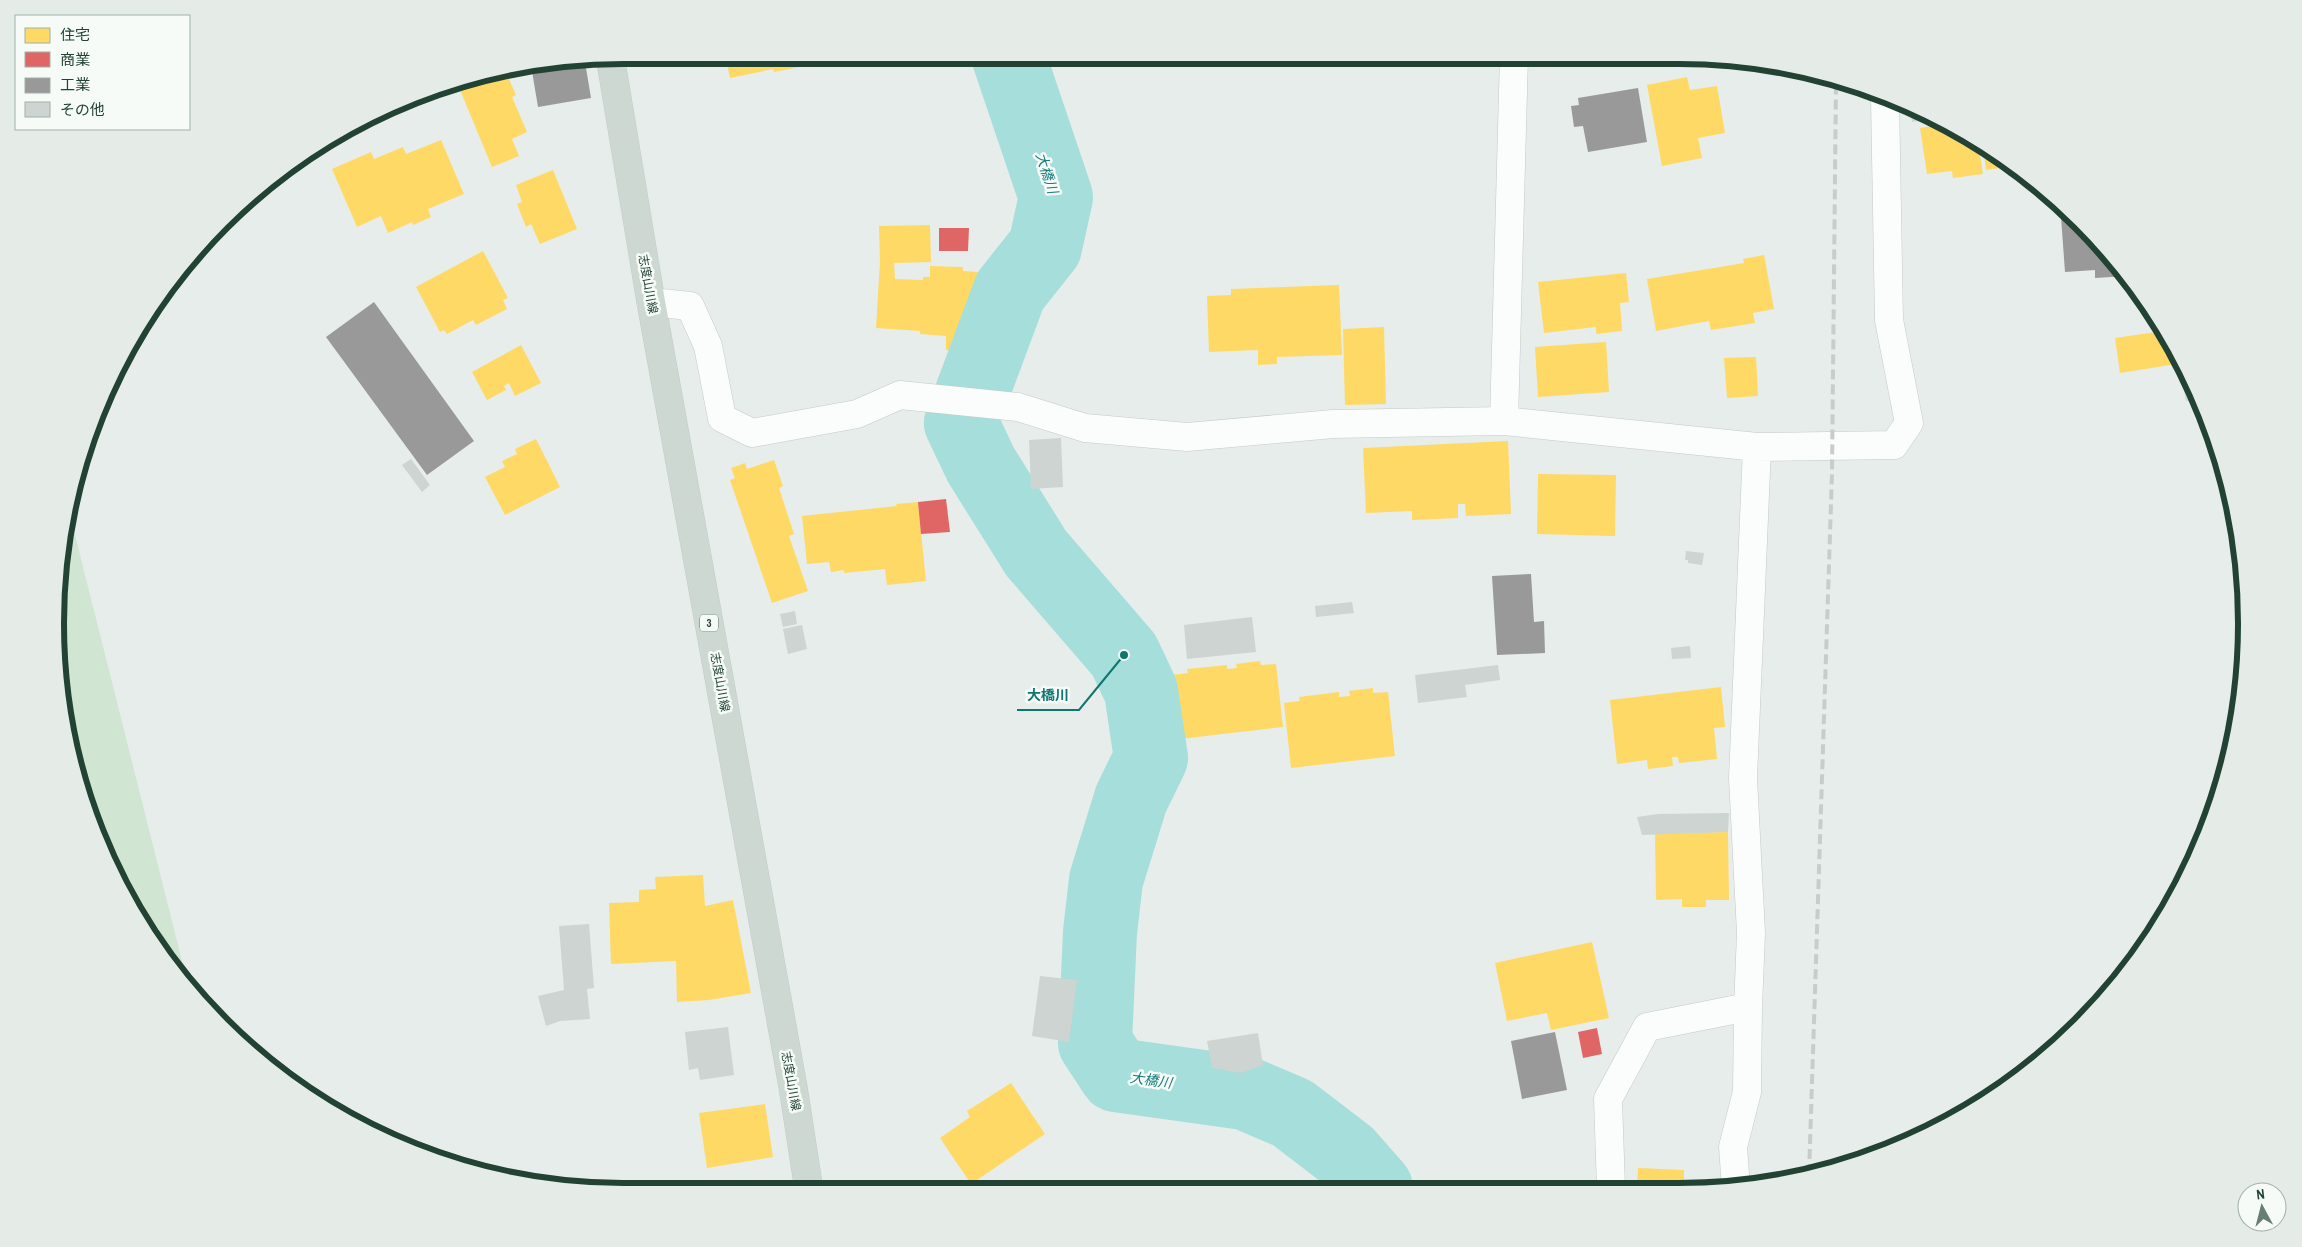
<svg xmlns="http://www.w3.org/2000/svg" width="2302" height="1247" font-family="'Archivo Narrow','Noto Sans JP',sans-serif">
<style>
.green{fill:#d0e6d3}
.homes{fill:#ffd966}
.shops{fill:#e06666}
.industry{fill:#999}
.lines{fill:none;stroke-linecap:round;stroke-linejoin:round}
.river{stroke:#a6dedb;stroke-width:74}
.building{fill:#ced4d1}
.street-casing{stroke:#c4cac7;stroke-width:29}
.primary-casing{stroke:#c2ccc7;stroke-width:29}
.street{stroke:#fbfcfc;stroke-width:28}
.primary{stroke:#ced8d3;stroke-width:28}
.rail{stroke:#c8cdcb;stroke-width:4;stroke-dasharray:10 5;stroke-linecap:butt}
.labels{text-anchor:middle;dominant-baseline:central;stroke-width:5;stroke-linejoin:round;paint-order:stroke}
.shield{fill:#f6fbf8;stroke:#627a6f;stroke-width:1}
.shield-label{font-size:11px;font-weight:bold;fill:#224334}
.street-label{font-size:12px;fill:#224334;stroke:#f6fbf8}
.water-label{font-size:14px;font-style:italic;fill:#177e7c;stroke:#f6fbf8}
.rim{fill:none;stroke:#224334;stroke-width:6}
.leader{fill:none;stroke:#0f766e;stroke-width:2}
.callout-dot{fill:#0f766e;stroke:#f6fbf8;stroke-width:2}
.callout-label{font-size:14px;text-anchor:middle;font-weight:bold;fill:#0f766e;stroke:#f6fbf8;stroke-width:5;stroke-linejoin:round;paint-order:stroke}
</style>
<rect width="100%" height="100%" fill="#e7edea"/>
<path class="green" d="M69,511l120,478 -38,-50 -53,-98 -24,-71 -18,-109v-75z"/>
<path class="homes" d="M725,55h83l2,10 -36,7 -1,-3 -43,9z
M504,68l12,27 -4,2 15,35 -15,7 7,17 -27,11 -34,-82z
M1687,77l3,13 27,-4 8,47 -27,5 4,20 -40,8 -15,-81z
M1946,124l16,7 16,11 5,32 -30,4 -1,-7 -25,3 -7,-46z
M441,140l23,54 -36,15 3,8 -18,8 -1,-3 -24,11 -7,-17 -24,11 -25,-58 39,-17 3,7 29,-12 3,7z
M1983,146l39,28 -14,2 -1,-9 -21,3z
M553,170l24,59 -37,15 -9,-20 -5,3 -9,-23 5,-2 -6,-17z
M930,225l1,37 -37,1 1,16 28,1v-3h7v-11l33,1v4l44,3 -36,78 -25,-2v-14l-26,-2v-3l-44,-3 4,-66 -1,-36z
M483,251l25,47 -5,2 4,9 -31,16 -3,-5 -26,14 -3,-4 -4,2 -24,-45z
M1764,255l10,54 -21,4 2,10 -44,7 -2,-9 -53,10 -9,-52 97,-16 -1,-4z
M1626,273l3,29 -9,1 2,28 -26,3v-7l-52,6 -6,-51z
M1339,285l3,70 -65,2v7l-19,1v-15l-49,2 -2,-56 24,-1v-6z
M1384,327l2,77 -41,1 -2,-76z
M2163,331l20,32 -63,10 -5,-35z
M1606,342l3,50 -71,5 -3,-50z
M521,345l20,38 -26,13 -6,-13 -5,3 2,4 -19,10 -15,-28z
M1756,357l2,39 -31,2 -3,-40z
M536,439l24,48 -55,28 -20,-38 20,-10 -3,-6 15,-7 -2,-5z
M1508,441l3,73 -45,2 -1,-12h-7v14l-46,2v-9l-46,2 -3,-65z
M774,460l9,26 -4,2 15,46 -5,2 19,55 -36,12 -42,-123 5,-2 -4,-10 14,-5 2,6z
M1538,474l78,1 -1,61 -78,-2z
M918,502l8,79 -39,4 -2,-16 -41,4v-3l-13,2 -2,-10 -22,2 -5,-48 95,-10 -1,-2z
M1260,661l1,4 15,-1 7,63 -103,12 -8,-64 16,-2 -1,-4 40,-4v4l10,-1 -1,-4z
M1721,687l4,40 -11,1 3,31 -38,4 -1,-6h-6l1,9 -25,3 -1,-9 -30,4 -7,-64z
M1373,688v5l15,-1 7,64 -104,12 -7,-65 16,-2 -1,-4 40,-5v5l11,-1 -1,-5z
M1728,832l1,68h-23v7h-24v-8l-26,1 -1,-67z
M703,875l2,31 28,-6 18,93 -42,7 -32,2 -1,-41 -65,3 -2,-61 30,-1v-12l17,-1 -1,-12z
M1592,942l17,76 -58,12 -4,-17 -40,8 -12,-58z
M1011,1083l34,51 -74,50 -31,-46 30,-21 -3,-6z
M765,1104l8,53 -66,11 -8,-55z
M1638,1168l46,2v11h24v6l-71,1z"/>
<path class="shops" d="M939,228h30l-1,23h-29z
M946,499l4,33 -29,2 -3,-32z
M1597,1028l5,26 -19,4 -5,-26z"/>
<path class="industry" d="M585,62l6,36 -53,9 -6,-36z
M1638,88l9,54 -59,10 -5,-26 -9,1 -3,-21 8,-1 -1,-7z
M2060,203l68,73 -33,2v-8l-30,2z
M374,302l100,139 -47,34 -101,-138z
M1531,574l3,48 10,-1 1,32 -48,2 -5,-79z
M1555,1032l12,58 -45,9 -11,-58z"/>
<g class="lines">
<path class="river" d="M1008,55l48,142 -11,50 -35,44 -49,132 20,42 55,88 88,102 17,36 10,67 -20,41 -25,81 -6,52 -5,111 21,32 129,18 47,20 55,42 29,33"/>
</g>
<path class="building" d="M680,55h32l1,6 -30,6z
M1910,109l12,5 1,6 -11,2z
M2185,366l3,6 11,27 -13,2 -6,-34z
M1061,438l2,49 -32,2 -2,-49z
M411,459l19,26 -8,7 -20,-27z
M1686,551l18,2 -2,12 -14,-2v-3h-3z
M1352,602l2,11 -38,4 -1,-11z
M795,611l2,13 -14,3 -3,-13z
M1252,617l4,35 -69,7 -3,-34z
M802,625l5,24 -19,5 -5,-25z
M1690,646l1,12 -19,1 -1,-11z
M1498,665l2,15 -35,5 2,12 -49,6 -3,-28z
M1729,813l-1,19 -86,3 -5,-18 21,-3z
M589,924l5,64 -7,1 3,30 -30,2 -14,5 -8,-30 26,-6 -5,-64z
M1040,976l37,4 -8,62 -37,-6z
M728,1027l6,48 -34,5 -2,-12 -9,2 -4,-38z
M1258,1033l5,32 -22,8 -29,-5 -5,-27z"/>
<g class="lines">
<g class="street-casing">
<path id="street" d="M651,302l39,4 18,40 14,72 30,15 105,-19 43,-19 118,12 67,21 102,9 146,-13 171,-3 253,26 137,-2 15,-22 -20,-103 -4,-221
M1504,421l10,-365
M1736,1187l-3,-40 14,-55 1,-85
M1611,1188l-3,-89 39,-72 101,-20 3,-74 -8,-155 14,-331"/>
</g>
<g class="primary-casing">
<path id="primary" d="M610,56l41,246 142,785 16,103"/>
</g>
<use href="#street" class="street"/>
<use href="#primary" class="primary"/>
<path class="rail" d="M1809,1174l23,-701 4,-394"/>
</g>
<g class="labels">
<rect class="shield" x="700" y="614.5" width="18" height="17" rx="4"/>
<g class="shield-label">
<text x="709" y="623">3</text>
</g>
<g class="street-label">
<text transform="translate(648 284) rotate(80)">志度山川線</text>
<text transform="translate(720 682) rotate(80)">志度山川線</text>
<text transform="translate(791 1081) rotate(80)">志度山川線</text>
</g>
<g class="water-label">
<text transform="translate(1047 173) rotate(72)">大橋川</text>
<text transform="translate(1151 1080) rotate(8)">大橋川</text>
</g>
</g>
<path d="M0 0H2302V1247H0ZM623 64H1679A559 559 0 0 1 2238 623V624A559 559 0 0 1 1679 1183H623A559 559 0 0 1 64 624V623A559 559 0 0 1 623 64Z" fill="#e5ece8" fill-rule="evenodd"/>
<path class="rim" d="M623 64H1679A559 559 0 0 1 2238 623V624A559 559 0 0 1 1679 1183H623A559 559 0 0 1 64 624V623A559 559 0 0 1 623 64Z"/>
<path class="leader" d="M1124 655L1079 710H1017"/>
<circle class="callout-dot" cx="1124" cy="655" r="5"/>
<g class="callout-label">
<text x="1048" y="700">大橋川</text>
</g>
<rect x="15" y="15" width="175" height="115" fill="#f6fbf8" stroke="#a1b1aa"/>
<rect x="25" y="28" width="25" height="15" fill="#ffd966" stroke="#a1b1aa"/>
<text x="60" y="40" font-size="15" fill="#224334">住宅</text>
<rect x="25" y="52" width="25" height="15" fill="#e06666" stroke="#a1b1aa"/>
<text x="60" y="65" font-size="15" fill="#224334">商業</text>
<rect x="25" y="78" width="25" height="15" fill="#999999" stroke="#a1b1aa"/>
<text x="60" y="90" font-size="15" fill="#224334">工業</text>
<rect x="25" y="102" width="25" height="15" fill="#ced4d1" stroke="#a1b1aa"/>
<text x="60" y="115" font-size="15" fill="#224334">その他</text>
<g transform="translate(2262 1207) rotate(353)"><circle r="24" fill="#f6fbf8" stroke="#a1b1aa"/>
<path d="M0-4L9 19L0 12L-9 19Z" fill="#677e74"/>
<text y="-8" font-size="14" font-weight="bold" text-anchor="middle" fill="#224334">N</text>
</g>
</svg>
